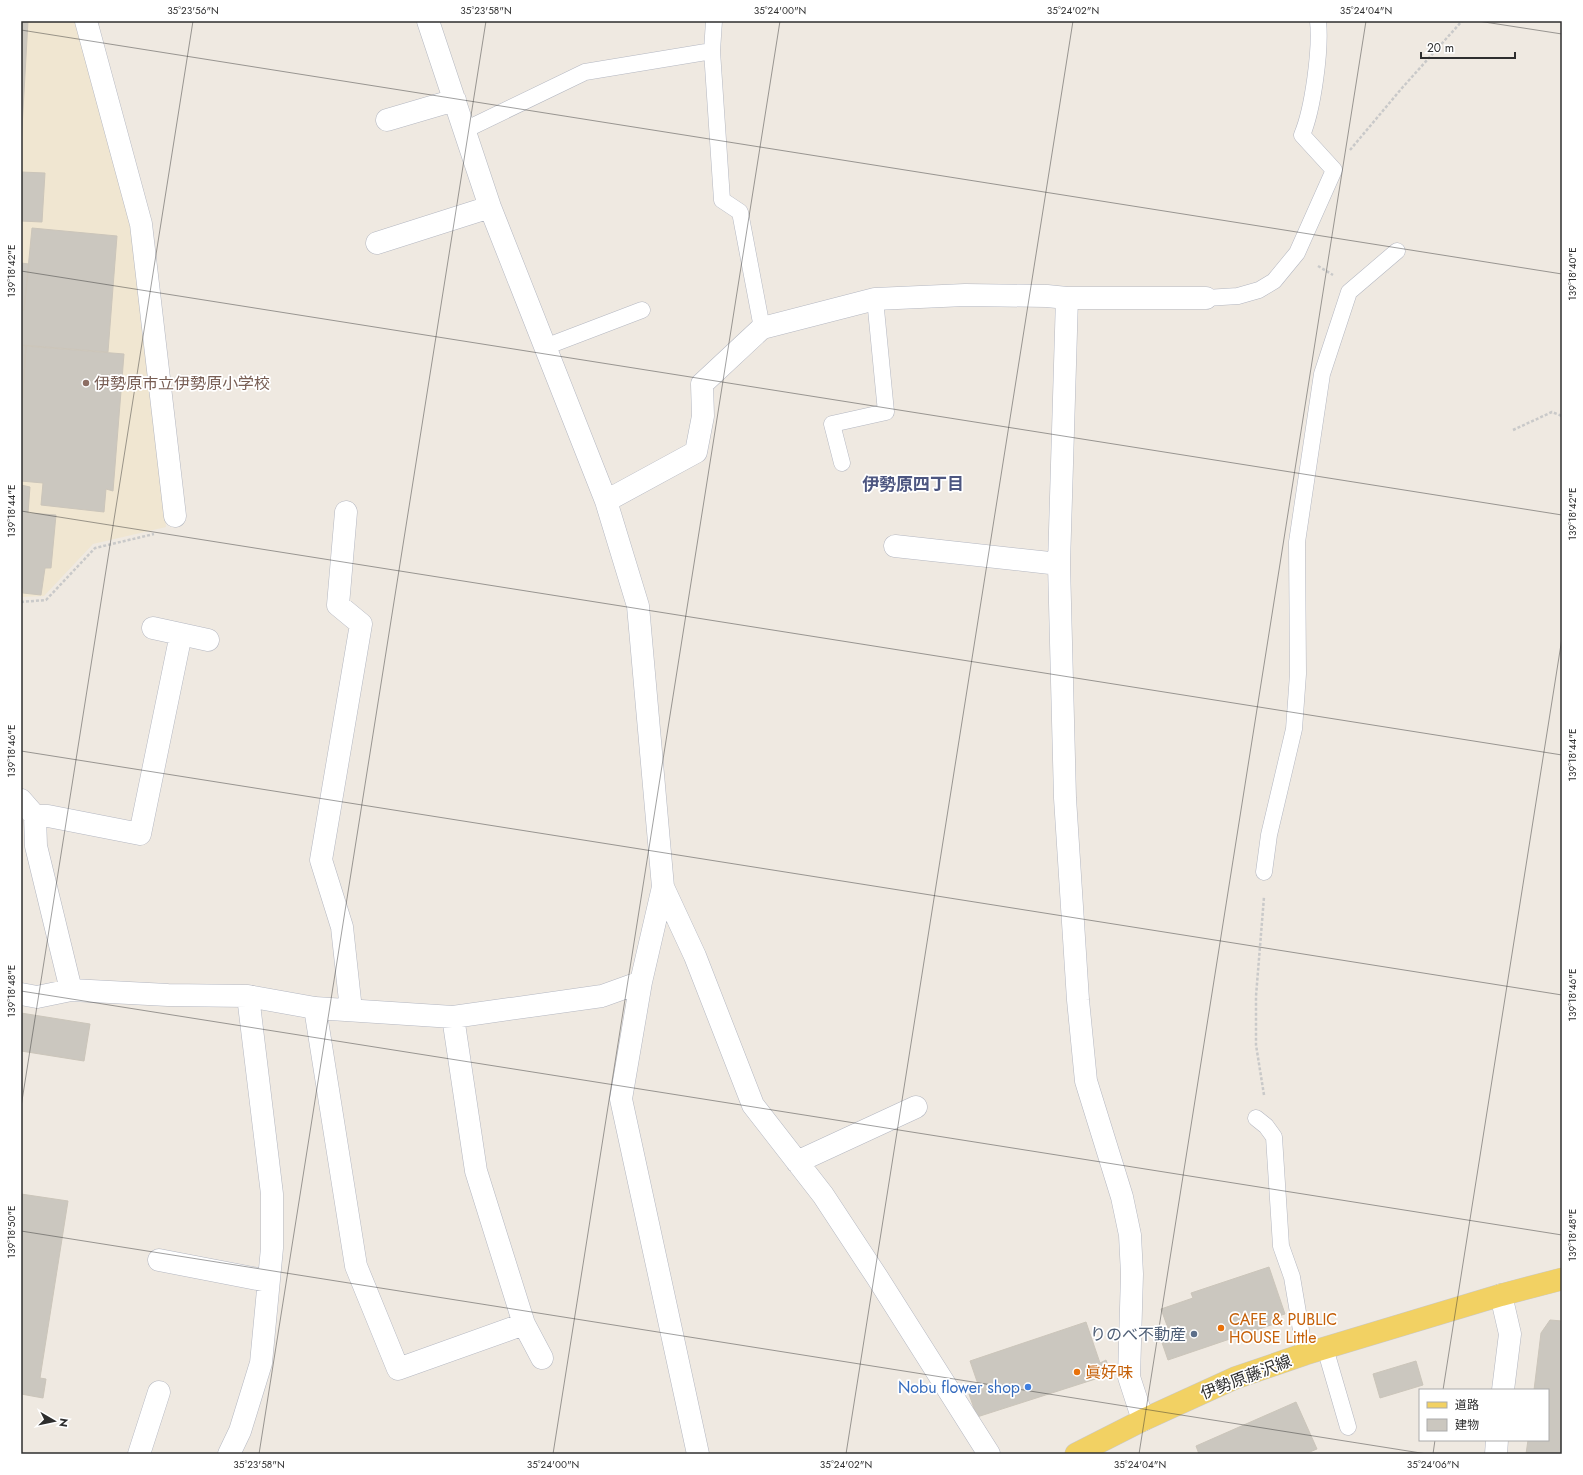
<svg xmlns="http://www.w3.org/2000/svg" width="1583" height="1475" font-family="Jost,'Noto Sans JP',sans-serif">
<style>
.education{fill:#f0e6d1}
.building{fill:#cbc7bf;stroke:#cbc5ba}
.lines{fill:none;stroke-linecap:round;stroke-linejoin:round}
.lane-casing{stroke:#b4b7c1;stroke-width:17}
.street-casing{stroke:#b4b7c1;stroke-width:23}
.primary-casing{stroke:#c9c9c9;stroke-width:23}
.path{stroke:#c9c9c9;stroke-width:2.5;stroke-dasharray:3 2;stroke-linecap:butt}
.lane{stroke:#fff;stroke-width:16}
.street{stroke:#fff;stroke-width:22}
.primary{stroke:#f2d163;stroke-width:22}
.ticks{fill:none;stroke:#2e2e2e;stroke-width:1;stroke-opacity:0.45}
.education-dot{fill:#8d6e63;stroke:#fff;stroke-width:1.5}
.food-dot{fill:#e8710a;stroke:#fff;stroke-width:1.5}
.service-dot{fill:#5c6f8a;stroke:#fff;stroke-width:1.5}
.shop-dot{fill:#3f7fe0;stroke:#fff;stroke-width:1.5}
.labels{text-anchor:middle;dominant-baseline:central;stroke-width:3.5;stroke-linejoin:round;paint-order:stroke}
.education-label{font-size:16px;fill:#785e54;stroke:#fff;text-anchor:start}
.food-label{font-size:16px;fill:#c56008;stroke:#fff;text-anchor:start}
.service-label{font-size:16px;fill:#4e5e75;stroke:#fff;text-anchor:end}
.street-label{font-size:16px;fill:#2e2e2e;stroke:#fff}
.shop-label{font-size:16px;fill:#366cbe;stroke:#fff;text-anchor:end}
.neighbourhood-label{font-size:17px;font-weight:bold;fill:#4d5680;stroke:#fff}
.neatline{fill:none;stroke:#2e2e2e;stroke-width:1.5}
.ticks-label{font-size:10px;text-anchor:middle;fill:#2e2e2e}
</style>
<rect width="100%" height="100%" fill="#efe9e1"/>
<path class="education" d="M21,21h57l57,218 31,288 -73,17 -49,52 -23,1z"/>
<path class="building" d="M21,21h7l-7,125z
M21,172l24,1 -3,49 -21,-1z
M32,228l85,8 -9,116 -87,-7v-35h3z
M21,263l8,1 -5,46h-3z
M21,345l5,1 -5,75z
M26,346l98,8 -11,137 -7,-2 -2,23 -63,-7 2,-22 -22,-2v-60z
M21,485l9,2 -2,26 28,2 -5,53h-6l-4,27 -18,-2v-5h-2z
M21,1013l69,11 -6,37 -63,-10z
M21,1194l47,7 -28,177 6,1 -3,19 -22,-4z
M1269,1267l16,47 -10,3 2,6 -109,37 -9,-26 10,-3 -8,-22 32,-11 -2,-5z
M1550,1320l12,1v133h-36l2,-14h20v-50h-14l7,-57z
M1086,1322l14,41 6,-3 5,14 -134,43 -8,-23 11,-4 -10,-29z
M1416,1361l7,24 -43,13 -7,-24z
M1296,1402l21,47 -12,5h-106l-3,-8z"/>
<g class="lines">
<g class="lane-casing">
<path id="lane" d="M714,21l-2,30 10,149 18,12 22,116
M465,130l120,-58 127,-21
M1206,298l32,-2 21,-6 15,-9 23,-28 37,-83 -32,-35c11,-26 19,-86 16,-114
M545,347l97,-37
M842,463l-10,-39 54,-12 -11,-113
M1264,872l5,-37 25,-106 4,-55 -1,-132 25,-168 27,-82 48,-41
M1256,1118l10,8 8,11 7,109 11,31 13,77
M1325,1348l23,79"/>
</g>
<g class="street-casing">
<path id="street" d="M86,21l55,203 34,292
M428,21l62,186 116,294 32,105 25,281 -22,95 -20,117 77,355
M387,120l68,-20
M377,243l113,-36
M1067,298l-8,266 6,234 13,202 8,81 36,116 8,38 2,39 -3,103 14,43
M606,501l90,-49 7,-36 -1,-32 60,-56 113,-29 90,-4 82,1 20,2h139
M346,512l-8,93 23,19 -40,236 21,67 9,83
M895,546l164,18
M153,628l55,12
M21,800l14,16
M663,887l32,69 58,149 70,90 54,82 112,177
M71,990l-35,-144 -1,-30h13l92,18 41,-200
M21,994l16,3 34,-7 97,5 80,1 67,12 138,9 149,-21 39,-14
M315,1008l41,258 42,103 126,-45
M453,1017l23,154 48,153 18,34
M797,1162l119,-55
M159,1260l109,21
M1501,1295l9,39 -7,56
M139,1454l20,-62
M229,1454l11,-23 21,-68 11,-115v-54l-24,-198
M1496,1454l1,-14"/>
</g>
<g class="primary-casing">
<path id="primary" d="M1076,1454l67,-34 92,-42 70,-24 196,-59 61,-16"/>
</g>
<path class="path" d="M1350,150l52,-62 60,-67
M1318,266l15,9
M1513,430l39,-18 10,4
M21,602l25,-2 49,-52 59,-14
M1264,1095l-8,-50v-49l8,-99"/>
<use href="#lane" class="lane"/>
<use href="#street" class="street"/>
<use href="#primary" class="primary"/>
</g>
<path class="ticks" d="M1478,21l84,13M21,30l1541,244M21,271l1541,244M21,511l1541,244M21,751l1541,244M21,991l1541,244M21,1107l172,-1086M21,1231l1406,223M1443,1390l119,-752M259,1454l227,-1433M553,1454l227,-1433M846,1454l227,-1433M1139,1454l227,-1433M1433,1454l2,-14"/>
<circle class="education-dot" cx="86" cy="383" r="4"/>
<g class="food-dot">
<circle cx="1221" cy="1328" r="4"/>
<circle cx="1077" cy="1372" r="4"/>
</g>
<circle class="service-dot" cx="1194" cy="1334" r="4"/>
<circle class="shop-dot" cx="1028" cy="1387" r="4"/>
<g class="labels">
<g class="education-label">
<text x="94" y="383">伊勢原市立伊勢原小学校</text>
</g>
<g class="food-label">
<text x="1229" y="1319">CAFE &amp; PUBLIC<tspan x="1229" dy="18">HOUSE Little</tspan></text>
<text x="1085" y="1372">眞好味</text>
</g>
<g class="service-label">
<text x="1186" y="1334">りのべ不動産</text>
</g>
<g class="street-label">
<text transform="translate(1246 1377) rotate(-21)">伊勢原藤沢線</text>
</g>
<g class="shop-label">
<text x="1020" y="1387">Nobu flower shop</text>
</g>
<g class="neighbourhood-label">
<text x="913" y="484">伊勢原四丁目</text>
</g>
</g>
<rect width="1583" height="1475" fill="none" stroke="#ffffff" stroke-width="44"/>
<rect x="1419" y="1389" width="130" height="52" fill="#ffffff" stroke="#ababab"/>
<rect x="1427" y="1402" width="20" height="6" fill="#f2d163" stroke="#ababab"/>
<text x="1455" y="1409" font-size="12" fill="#2e2e2e">道路</text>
<rect x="1427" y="1419" width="20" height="12" fill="#cbc7bf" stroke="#ababab"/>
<text x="1455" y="1429" font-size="12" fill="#2e2e2e">建物</text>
<g transform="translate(54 1421) rotate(99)" stroke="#ffffff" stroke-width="3" paint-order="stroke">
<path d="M0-3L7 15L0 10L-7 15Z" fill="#2e2e2e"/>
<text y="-6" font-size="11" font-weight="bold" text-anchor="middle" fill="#2e2e2e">N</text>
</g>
<path d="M1421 52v6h94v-6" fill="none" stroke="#2e2e2e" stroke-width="2"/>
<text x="1427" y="52" font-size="12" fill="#2e2e2e" stroke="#ffffff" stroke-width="3" paint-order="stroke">20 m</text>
<rect x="22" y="22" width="1539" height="1431" class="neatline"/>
<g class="ticks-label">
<text x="193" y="14">35°23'56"N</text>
<text x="486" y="14">35°23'58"N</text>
<text x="780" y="14">35°24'00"N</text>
<text x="1073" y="14">35°24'02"N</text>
<text x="1366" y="14">35°24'04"N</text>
<text transform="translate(11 271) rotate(-90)" y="4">139°18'42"E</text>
<text transform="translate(1572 274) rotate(-90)" y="4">139°18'40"E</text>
<text transform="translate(11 511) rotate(-90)" y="4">139°18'44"E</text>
<text transform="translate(1572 514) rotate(-90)" y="4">139°18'42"E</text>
<text transform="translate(11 751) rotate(-90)" y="4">139°18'46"E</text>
<text transform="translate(1572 755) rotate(-90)" y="4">139°18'44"E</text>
<text transform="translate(11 991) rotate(-90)" y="4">139°18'48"E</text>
<text transform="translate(1572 995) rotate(-90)" y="4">139°18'46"E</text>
<text transform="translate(11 1232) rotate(-90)" y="4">139°18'50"E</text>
<text transform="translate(1572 1235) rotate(-90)" y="4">139°18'48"E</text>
<text x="259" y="1468">35°23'58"N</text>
<text x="553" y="1468">35°24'00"N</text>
<text x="846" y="1468">35°24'02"N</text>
<text x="1140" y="1468">35°24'04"N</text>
<text x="1433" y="1468">35°24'06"N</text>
</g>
</svg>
